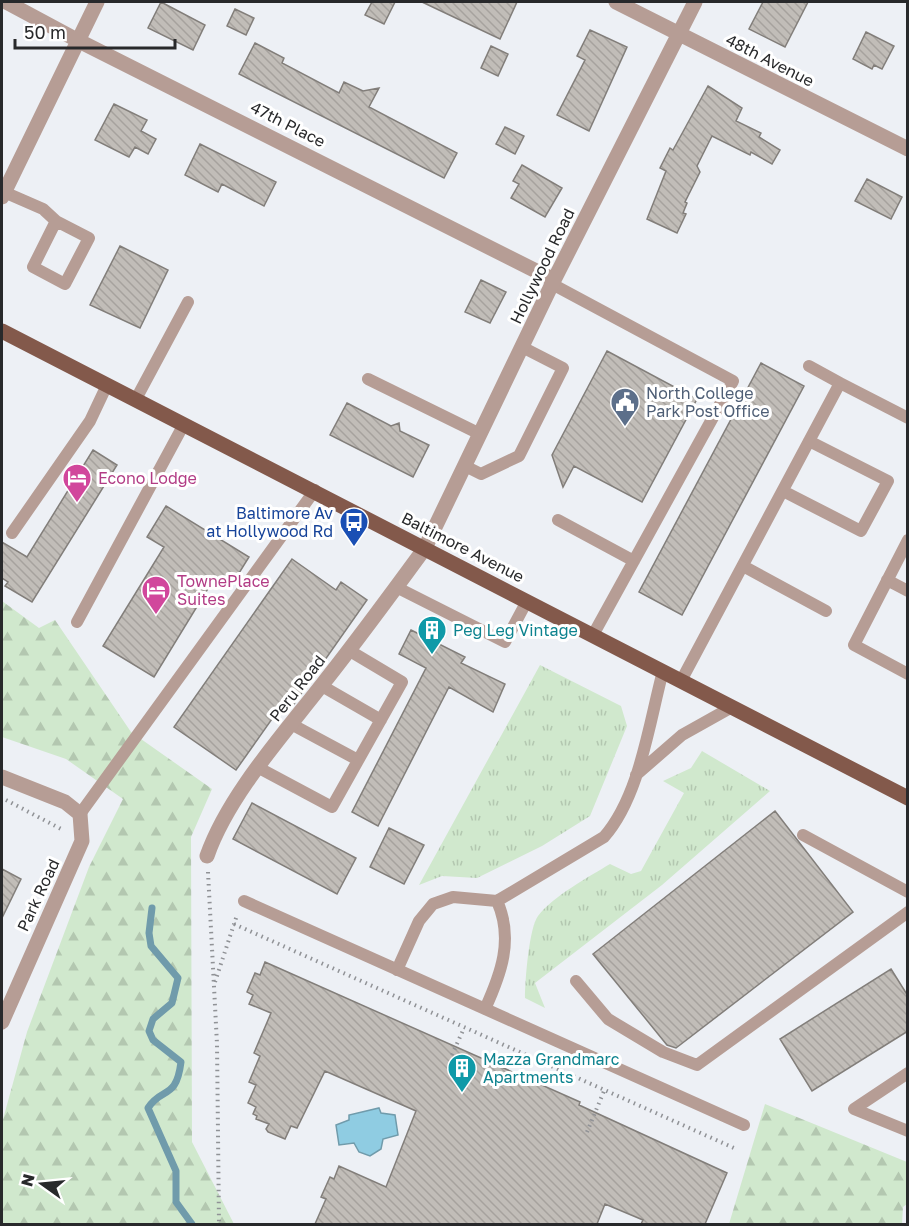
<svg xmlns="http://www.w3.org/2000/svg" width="909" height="1226" font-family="'Golos Text',sans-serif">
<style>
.grass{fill:url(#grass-tufts)}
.forest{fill:url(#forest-firs)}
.water{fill:#8fcce2;stroke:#709bab;stroke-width:1.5}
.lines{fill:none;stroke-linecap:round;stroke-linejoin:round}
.stream{stroke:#709bab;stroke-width:7}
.building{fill:url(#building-back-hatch);stroke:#827e7a;stroke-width:1.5}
.path{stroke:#909296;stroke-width:4;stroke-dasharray:1.5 4.5;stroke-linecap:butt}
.lane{stroke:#b69d95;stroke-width:12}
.street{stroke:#b69d95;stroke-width:15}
.primary{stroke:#83594b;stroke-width:15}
.labels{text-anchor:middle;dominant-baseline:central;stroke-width:6;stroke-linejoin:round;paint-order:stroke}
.street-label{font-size:16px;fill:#28292b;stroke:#fff}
.service-label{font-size:16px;fill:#4e5e75;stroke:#fff;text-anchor:start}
.hotel-label{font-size:16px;fill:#b23c85;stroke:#fff;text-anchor:start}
.transit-label{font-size:16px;fill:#164399;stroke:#fff;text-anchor:end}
.culture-label{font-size:16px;fill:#0d838f;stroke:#fff;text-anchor:start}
</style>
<defs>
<pattern id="grass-tufts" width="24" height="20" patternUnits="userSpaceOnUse" patternTransform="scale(1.5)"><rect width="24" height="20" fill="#d0e8cd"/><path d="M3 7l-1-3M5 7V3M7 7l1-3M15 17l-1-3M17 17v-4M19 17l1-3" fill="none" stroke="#b3c7b0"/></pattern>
<pattern id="forest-firs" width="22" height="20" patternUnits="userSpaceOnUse" patternTransform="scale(1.5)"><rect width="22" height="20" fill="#d0e8cd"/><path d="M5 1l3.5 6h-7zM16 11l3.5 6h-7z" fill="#b3c7b0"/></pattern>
<pattern id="building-back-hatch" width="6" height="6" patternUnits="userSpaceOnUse" patternTransform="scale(1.5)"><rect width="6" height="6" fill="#c1bdb8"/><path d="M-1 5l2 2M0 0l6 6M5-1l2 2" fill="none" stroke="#a6a29e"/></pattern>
</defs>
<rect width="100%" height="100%" fill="#edf0f5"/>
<path class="grass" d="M540,665l81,41 6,20 -37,90 -48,30 -65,32 -35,-2 -23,9z
M702,751l68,40 -108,94 -127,98 10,25 -20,-10c0,-17 4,-70 13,-82 14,-19 52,-40 72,-52l21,10 10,-3 43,-78 -21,-12 28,-13z"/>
<path class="forest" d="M2,601l37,27 16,-8 76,112 81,57 -21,48 1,305 42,82h-232v-101l25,-91 62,-165 34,-68 -57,-40 -64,-22z
M765,1104l142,58v42l-4,3 -1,17h-173z"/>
<path class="water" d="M379,1108l2,5 14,2 3,20 -15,4 -2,10 -11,7 -11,-4 -5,-9 -15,2 -3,-20 13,-5v-5z"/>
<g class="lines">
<path class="stream" d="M152,908l-3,25 2,13 27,32 -6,25 -19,16 -4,12 4,9 28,22c-5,39 -19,24 -33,46l28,63v31l16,22"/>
</g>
<path class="building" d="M161,2l44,23 -12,25 -45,-22z
M372,2h23l-11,22 -19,-9z
M422,2h95l-17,37z
M763,2h45l-23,45 -36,-18z
M235,9l19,9 -8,17 -19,-9z
M590,30l37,17 -38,84 -32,-16 28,-55 -8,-4z
M866,32l28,14 -12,23 -8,-4 -2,4 -19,-10z
M255,43l29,15 -2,5 57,30 5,-11 19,9 16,-3 -10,19 88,46 -13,25 -205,-104z
M491,46l17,8 -10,22 -17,-8z
M708,86l34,22 -6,13 25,12 -2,4 21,13 -8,14 -21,-12 -1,3 -38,-19 -15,30 3,6 -15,30 2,1 -4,10 3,1 -9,19 -30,-14 19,-48 -6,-3 10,-20 3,2z
M114,104l33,16 -6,11 15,8 -8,15 -13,-7 -6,10 -34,-17z
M505,127l19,9 -9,18 -19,-10z
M200,144l76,38 -12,24 -42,-22 -4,8 -33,-17z
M522,165l40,23 -17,29 -34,-19 8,-14 -6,-3z
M867,179l35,18 -11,22 -36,-18z
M120,246l48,24 -28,58 -50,-23z
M481,280l25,12 -16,31 -25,-11z
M607,351l90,48 -55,103 -68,-36 -11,21 -11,-32z
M761,363l43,23 -122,229 -43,-23z
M347,403l44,23 8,-3 1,8 29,14 -16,32 -83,-42z
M93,450l24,15 -85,137 -27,-16 3,-4 -6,-4v-36l25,15z
M166,506l83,51 -18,29 -16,-9 -61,100 -51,-31 61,-99 -17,-10z
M292,559l44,31 5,-8 26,18 -73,104 -8,-5 -50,71 -62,-43z
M411,630l54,27 -4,6 44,21 -12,28 -44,-25 -71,139 -26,-14 74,-144 -27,-14z
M252,803l104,55 -19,36 -104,-55z
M775,811l78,101 -177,136 -9,-3 -74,-91z
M389,828l35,17 -20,39 -34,-17z
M2,869l19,10 -19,39z
M265,962l315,140 -1,3 148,68 -22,51h-64l2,-4 -38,-16 -8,20h-282l11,-25 -5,-2 9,-20 4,2 5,-13 47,21 30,-76 -91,-40 -28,57 -6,-2 -6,13 -17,-7 -2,-3 3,-5 -13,-5 1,-3 -4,-2 3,-7 -8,-4 8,-18 -7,-3 11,-26 -6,-3 17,-40 -22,-9 4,-9 -6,-3 8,-19 5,2z
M891,969l17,27v35l-96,60 -32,-52z"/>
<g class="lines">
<path class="path" d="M6,800l57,30
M208,872l9,172 2,180
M234,924l500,224
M215,982l22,-67
M452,1055l12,-27
M587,1132l17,-41"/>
<path class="lane" d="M4,192l39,17 13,12 33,17 -24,46 -32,-17 23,-46
M552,284l181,97 -140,254
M368,379l112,55
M840,383l68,35
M136,399l52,-97
M465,466l16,8 38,-18 44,-88 -41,-21
M783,491l78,40 27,-50 -79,-40
M558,520l76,41
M12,533l78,-112 17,-36
M908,540l-54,105 54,29
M743,566l83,45
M887,580l21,11
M398,588l107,54 22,-41
M77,622l107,-198
M681,681l159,-298 -31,-17
M322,686l59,34
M291,724l67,36
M259,768l73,39 70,-125 -52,-31
M636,775l46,-40 50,-28
M80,814l235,-324
M803,835l105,57
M244,901l500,224
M397,970l22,-49 14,-17 20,-7 44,4 107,-64c36,-41 45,-114 59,-166
M576,981l32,38 55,33 34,13 211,-153
M485,1009c16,-35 29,-70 12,-108
M908,1073l-54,36 54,22"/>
<path class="street" d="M6,2l71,38 477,240
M616,2l292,147
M2,197l95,-195
M2,777l63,25 15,12 2,27 -80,181
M207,856c21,-60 75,-120 114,-170 36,-45 70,-92 104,-138l129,-268 141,-278"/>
<path class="primary" d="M2,331l906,467"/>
</g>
<defs>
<g id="civic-pin" transform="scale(1.5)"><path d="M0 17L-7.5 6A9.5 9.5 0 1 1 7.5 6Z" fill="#5c6f8a" stroke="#fff"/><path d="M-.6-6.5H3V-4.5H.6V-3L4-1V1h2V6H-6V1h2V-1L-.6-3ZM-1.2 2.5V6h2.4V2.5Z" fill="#fff"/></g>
<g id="hotel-pin" transform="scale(1.5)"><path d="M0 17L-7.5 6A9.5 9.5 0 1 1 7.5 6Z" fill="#d1479c" stroke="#fff"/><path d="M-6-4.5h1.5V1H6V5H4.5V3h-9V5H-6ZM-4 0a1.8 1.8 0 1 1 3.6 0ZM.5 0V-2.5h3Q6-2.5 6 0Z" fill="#fff"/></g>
<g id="bus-pin" transform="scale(1.5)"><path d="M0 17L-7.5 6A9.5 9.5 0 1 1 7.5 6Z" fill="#1a4fb4" stroke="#fff"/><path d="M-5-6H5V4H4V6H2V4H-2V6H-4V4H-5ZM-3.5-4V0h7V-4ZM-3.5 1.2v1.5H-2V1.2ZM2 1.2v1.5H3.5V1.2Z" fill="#fff"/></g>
<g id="building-pin" transform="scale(1.5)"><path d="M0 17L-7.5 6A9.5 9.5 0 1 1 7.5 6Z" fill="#0f9aa8" stroke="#fff"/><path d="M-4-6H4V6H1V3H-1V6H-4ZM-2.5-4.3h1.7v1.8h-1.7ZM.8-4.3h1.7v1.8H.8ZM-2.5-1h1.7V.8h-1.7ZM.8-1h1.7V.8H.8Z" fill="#fff"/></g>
</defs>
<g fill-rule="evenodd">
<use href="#civic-pin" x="625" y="402"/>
<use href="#hotel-pin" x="77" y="478"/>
<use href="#bus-pin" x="354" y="522"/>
<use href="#hotel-pin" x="156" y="590"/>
<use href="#building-pin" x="432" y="630"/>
<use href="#building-pin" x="462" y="1068"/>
</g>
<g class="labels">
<g class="street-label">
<text transform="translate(770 60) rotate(27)">48th Avenue</text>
<text transform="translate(288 124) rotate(27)">47th Place</text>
<text transform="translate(542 266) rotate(-64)">Hollywood Road</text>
<text transform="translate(463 547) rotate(27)">Baltimore Avenue</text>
<text transform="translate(297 688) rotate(-52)">Peru Road</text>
<text transform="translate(38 895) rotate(-65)">Park Road</text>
</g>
<g class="service-label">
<text x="646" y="393">North College<tspan x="646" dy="18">Park Post Office</tspan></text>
</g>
<g class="hotel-label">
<text x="98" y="478">Econo Lodge</text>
<text x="177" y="581">TownePlace<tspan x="177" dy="18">Suites</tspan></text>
</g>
<g class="transit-label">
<text x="333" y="513">Baltimore Av<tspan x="333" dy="18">at Hollywood Rd</tspan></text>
</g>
<g class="culture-label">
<text x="453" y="630">Peg Leg Vintage</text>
<text x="483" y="1059">Mazza Grandmarc<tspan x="483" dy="18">Apartments</tspan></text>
</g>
</g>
<rect width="909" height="1226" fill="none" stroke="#28292b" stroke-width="6"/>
<g transform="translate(42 1184) rotate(285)" stroke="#ffffff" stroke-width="4.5" paint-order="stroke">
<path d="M0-4.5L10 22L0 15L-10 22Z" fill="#28292b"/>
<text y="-9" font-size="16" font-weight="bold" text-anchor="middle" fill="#28292b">N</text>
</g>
<path d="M15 39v9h160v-9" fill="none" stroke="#28292b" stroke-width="3"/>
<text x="24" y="39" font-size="18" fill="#28292b" stroke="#ffffff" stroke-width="4.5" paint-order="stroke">50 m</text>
</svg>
